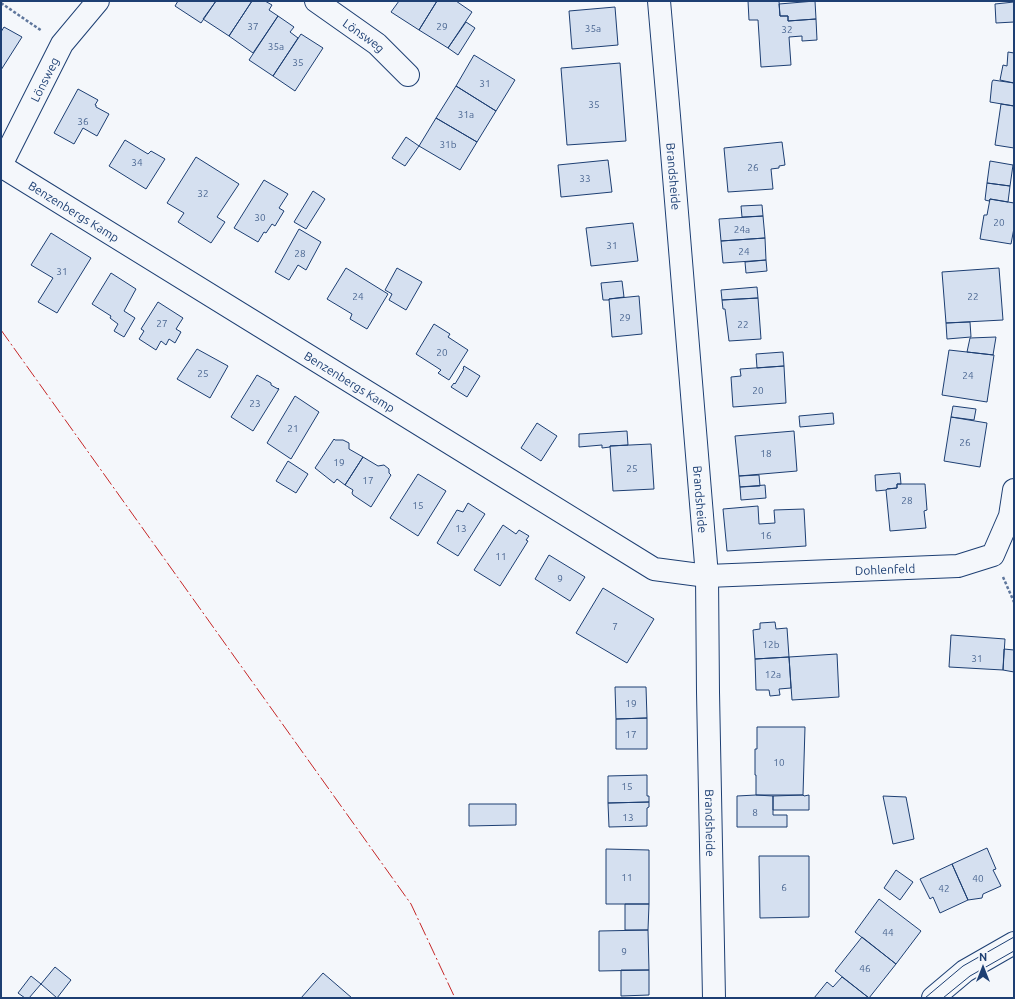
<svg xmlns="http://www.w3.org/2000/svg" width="1015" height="999" font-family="Ubuntu,sans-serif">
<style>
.building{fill:#d5e0f0;stroke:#1d3f73}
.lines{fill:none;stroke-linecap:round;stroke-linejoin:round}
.street-casing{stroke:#1d3f73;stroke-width:24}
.secondary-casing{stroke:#1d3f73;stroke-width:24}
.path{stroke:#5e769c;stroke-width:2.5;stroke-dasharray:3 2;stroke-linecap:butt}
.street{stroke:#f4f7fb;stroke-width:22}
.secondary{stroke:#f4f7fb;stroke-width:22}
.tram{stroke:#1d3f73;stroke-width:1}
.power{stroke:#c62828;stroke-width:1;stroke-dasharray:14 3 2 3;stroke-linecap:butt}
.labels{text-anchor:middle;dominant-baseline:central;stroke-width:3;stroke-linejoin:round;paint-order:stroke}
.number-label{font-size:10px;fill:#4b6792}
.street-label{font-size:12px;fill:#1d3f73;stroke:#f4f7fb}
</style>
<rect width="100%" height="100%" fill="#f4f7fb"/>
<path class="building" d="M178,1h38l-15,22 -26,-17z
M216,1h36l-23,35 -26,-17z
M252,1h13l7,4 -3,5 9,6 -25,37 -24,-17z
M399,1h38l-18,29 -28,-18z
M437,1h19l16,11 -24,36 -29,-18z
M748,1h31l1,15h8v5l28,-2 1,21 -15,1v-5l-13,1 2,28 -30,2 -3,-47h-9z
M815,1l1,18 -28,2v-5h-8l-1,-12z
M1014,2v20l-18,1 -1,-19z
M615,7l3,38 -46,4 -3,-38z
M278,16l16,11 -4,5 8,6 -25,38 -24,-16z
M466,22l9,6 -17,27 -10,-7z
M4,27l18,10 -21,33v-38z
M301,34l22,14 -28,43 -22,-15z
M1008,52l6,1v30l-14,-3 3,-15 4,1z
M474,55l41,25 -19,31 -40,-25z
M620,63l6,78 -59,4 -6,-77z
M993,80l21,3v23l-24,-4 2,-20z
M456,86l40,25 -19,31 -41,-24z
M78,89l20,11 -3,5h1v2l13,7 -12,22 -14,-8 -9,16 -20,-11z
M1001,104l13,2v42l-19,-3z
M436,118l41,24 -17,28 -41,-24z
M406,137l13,9 -14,20 -13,-8z
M125,140l23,14 3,-3 14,8 -19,30 -37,-23z
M782,142l3,23 -6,1v2l-8,1 2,20 -45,3 -4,-44z
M196,157l43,27 -22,33 8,5 -14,21 -33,-21 6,-9 -17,-10z
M608,160l4,32 -51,5 -3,-32z
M990,161l23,4 -3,21 -23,-3z
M264,180l24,14 -9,14 5,3 -9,15 -3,-2 -6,9 -2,-1 -6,10 -24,-14z
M987,183l23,3 -2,16 -18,-3 -1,2 -4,-1z
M313,191l12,8 -19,30 -12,-7z
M990,199l24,4v25l-3,16 -31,-5 4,-24h3z
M762,205l1,11 -21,1 -1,-11z
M763,216l2,22 -44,3 -2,-22z
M633,223l5,38 -47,5 -5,-38z
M299,229l22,13 -15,28 -8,-5 -9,15 -14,-8z
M51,233l40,25 -34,55 -19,-11 15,-24 -22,-13z
M765,238l1,22 -43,3 -2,-22z
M766,260l1,11 -21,2 -1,-11z
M346,268l42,26 -21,35 -17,-10 2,-5 -25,-15z
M397,268l25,14 -16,28 -17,-10 3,-6 -7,-4z
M999,268l4,52 -57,3 -4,-51z
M111,273l25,16 -12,22 11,7 -11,19 -10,-6 4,-7 -8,-6 1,-2 -19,-12z
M622,281l2,16 -15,2v1h-6l-2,-17z
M757,287l1,11 -36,2 -1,-10z
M639,296l3,38 -30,3 -3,-38z
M758,298l3,41 -32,2 -4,-32h-2l-1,-9z
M158,302l25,16 -7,11 5,3 -6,11 -6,-4 -3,6 -5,-4 -5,9 -17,-11 5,-8 -3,-2z
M970,322l1,15 -24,2 -1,-16z
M434,324l16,10 -2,3 20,13 -19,30 -11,-7 3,-3 -25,-16z
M996,337l-3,18 -26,-3 3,-14z
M197,349l31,17 -18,32 -33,-19z
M949,350l45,5 -7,47 -45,-7z
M783,352l1,14 -27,2 -1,-14z
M464,366l16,10 -13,21 -16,-10 3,-4 1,1 9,-15h-1z
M784,366l2,37 -53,4 -2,-30 10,-1 -1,-7z
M257,375l14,8v2l7,4v-1l1,1 -26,42 -22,-14z
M295,396l24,16 -28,47 -24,-16z
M953,406l23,3 -2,11 -23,-3z
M833,413l1,11 -34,3 -1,-11z
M951,417l36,6 -7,44 -36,-6z
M537,423l20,13 -16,25 -20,-13z
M627,431l1,14 -18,1v1l-8,1v-3l-23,2v-13z
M794,431l3,40 -58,5 -4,-40z
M334,439l1,1h8l6,3v6l14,8 -18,28 -8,-6 -3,4 -19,-15z
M651,444l3,45 -41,2 -3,-45z
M363,457l15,9 6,-1 5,4v4l2,2 -20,32 -18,-12 -1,-2 1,-3 -8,-5z
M288,461l20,13 -12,19 -20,-12z
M900,473l1,11h-4v4l-10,1 -1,1 -10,1 -1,-16z
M418,474l28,17 -28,45 -28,-18z
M759,475l1,11 -20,1 -1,-11z
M897,484h28l2,26 -3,1 2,17 -36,3 -4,-41 1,-1 10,-1z
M765,485l1,13 -25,2 -1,-13z
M468,503l17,11 -27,42 -21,-13 20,-33 6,2z
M758,506l1,18 16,-1 -1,-13 30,-1 2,37 -79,5 -4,-42z
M503,525l13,9 3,-4 10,6 -3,4 2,1 -28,45 -26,-16z
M549,555l36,22 -15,24 -35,-22z
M603,588l51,31 -27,44 -51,-30z
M775,622l1,7 11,-1 2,29 -34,2 -2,-29 7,-1v-6z
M951,635l54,4 -2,31 -54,-3z
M1004,649l10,1v22l-11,-2z
M837,654l2,43 -47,3 -3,-43z
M789,657l2,31 -12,1 1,6 -10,1 -1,-6h-13l-1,-31z
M615,687h31l1,31 -31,1z
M647,718v31h-31v-30z
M757,727h48l-2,68h-47v-20h-1v-26h2z
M647,775v21h2v6l-41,1v-27z
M756,795l17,1v19h14v12h-50v-31z
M803,795l1,1 5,-1v15h-36v-14z
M883,796l23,1 8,42 -21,5z
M649,802v5l-2,1v18l-38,1 -1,-24z
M469,804h47v21l-47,1z
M987,848l9,21 -3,1 8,16 -18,8 -1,4 -14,2 -16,-36z
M606,849l43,1v54h-43z
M759,856h50v61l-49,1z
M952,864l16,36 -28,13 -7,-16 -3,2 -10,-20z
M896,870l17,12 -13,18 -16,-12z
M879,899l42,32 -25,33 -41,-32z
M625,904h24l-1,26h-23z
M648,930l1,40 -50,1v-40z
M862,937l34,27 -27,34 -34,-27z
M55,967l16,13 -14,18 -16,-14z
M621,970h28v25l-28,1z
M323,973l29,25h-51z
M31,976l10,8 -12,14h-4l-7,-5z
M842,977l27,21h-55l13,-16 6,5z"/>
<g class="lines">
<g class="street-casing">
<g id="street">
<path id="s1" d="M316,1l61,43 31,31"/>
<path id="s2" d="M659,1l10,115 38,460 1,116 6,306"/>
<path id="s3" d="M1,165l61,-121 36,-43"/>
<path id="s4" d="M1,166l653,403 53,7 251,-10 35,-11 17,-39 4,-26"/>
</g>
</g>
<g class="secondary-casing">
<path id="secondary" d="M933,998l32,-27 49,-28"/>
</g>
<path class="path" d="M1,3l41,28
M1003,577l11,25"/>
<use href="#street" class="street"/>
<use href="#secondary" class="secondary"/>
<path class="tram" d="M925,998l38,-32 51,-29
M943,998l27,-22 44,-25"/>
<path class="power" d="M1,330l410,574 44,94"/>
</g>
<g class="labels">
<g class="number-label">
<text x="253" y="26">37</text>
<text x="442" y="26">29</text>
<text x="593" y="28">35a</text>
<text x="787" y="29">32</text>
<text x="276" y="46">35a</text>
<text x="298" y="62">35</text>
<text x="485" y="83">31</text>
<text x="594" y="104">35</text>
<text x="466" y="114">31a</text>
<text x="83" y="121">36</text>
<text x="448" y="144">31b</text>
<text x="137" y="162">34</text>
<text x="753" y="167">26</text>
<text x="585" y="178">33</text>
<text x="203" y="193">32</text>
<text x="260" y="217">30</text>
<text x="999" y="222">20</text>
<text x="742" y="229">24a</text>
<text x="612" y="245">31</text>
<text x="744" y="251">24</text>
<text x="300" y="253">28</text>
<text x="62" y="271">31</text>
<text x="358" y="296">24</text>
<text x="973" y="296">22</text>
<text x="625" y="317">29</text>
<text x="162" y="323">27</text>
<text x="743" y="324">22</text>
<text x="442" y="352">20</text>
<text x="203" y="373">25</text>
<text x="968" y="375">24</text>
<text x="758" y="390">20</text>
<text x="255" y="403">23</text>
<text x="293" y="428">21</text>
<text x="965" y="442">26</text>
<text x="766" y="453">18</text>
<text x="339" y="462">19</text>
<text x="632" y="468">25</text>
<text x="368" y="480">17</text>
<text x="907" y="500">28</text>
<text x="418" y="505">15</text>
<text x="461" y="528">13</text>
<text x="766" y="535">16</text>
<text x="501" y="556">11</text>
<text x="560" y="578">9</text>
<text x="615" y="626">7</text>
<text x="771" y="644">12b</text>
<text x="977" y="658">31</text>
<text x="773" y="674">12a</text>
<text x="631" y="703">19</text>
<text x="631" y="734">17</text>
<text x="779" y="762">10</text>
<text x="627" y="786">15</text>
<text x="755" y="812">8</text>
<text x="628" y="817">13</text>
<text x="627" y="877">11</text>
<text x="978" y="878">40</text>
<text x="784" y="887">6</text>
<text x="944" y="888">42</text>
<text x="888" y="932">44</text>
<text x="624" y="951">9</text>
<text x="865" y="968">46</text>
</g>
<g class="street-label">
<text stroke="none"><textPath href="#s1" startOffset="59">Lönsweg</textPath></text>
<text stroke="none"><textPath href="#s3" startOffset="96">Lönsweg</textPath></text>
<text stroke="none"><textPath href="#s2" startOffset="176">Brandsheide</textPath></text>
<text stroke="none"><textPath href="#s4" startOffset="86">Benzenbergs Kamp</textPath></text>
<text stroke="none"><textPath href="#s4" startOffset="410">Benzenbergs Kamp</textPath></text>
<text stroke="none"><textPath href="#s2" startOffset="500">Brandsheide</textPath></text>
<text stroke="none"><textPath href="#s4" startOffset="999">Dohlenfeld</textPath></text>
<text stroke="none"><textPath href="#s2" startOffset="824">Brandsheide</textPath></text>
</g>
</g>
<rect width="1015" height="999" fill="none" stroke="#1d3f73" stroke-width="4"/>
<g transform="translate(983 967)" stroke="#f4f7fb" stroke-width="3" paint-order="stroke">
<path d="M0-3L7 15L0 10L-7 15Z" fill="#1d3f73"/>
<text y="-6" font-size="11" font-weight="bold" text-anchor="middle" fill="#1d3f73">N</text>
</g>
</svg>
